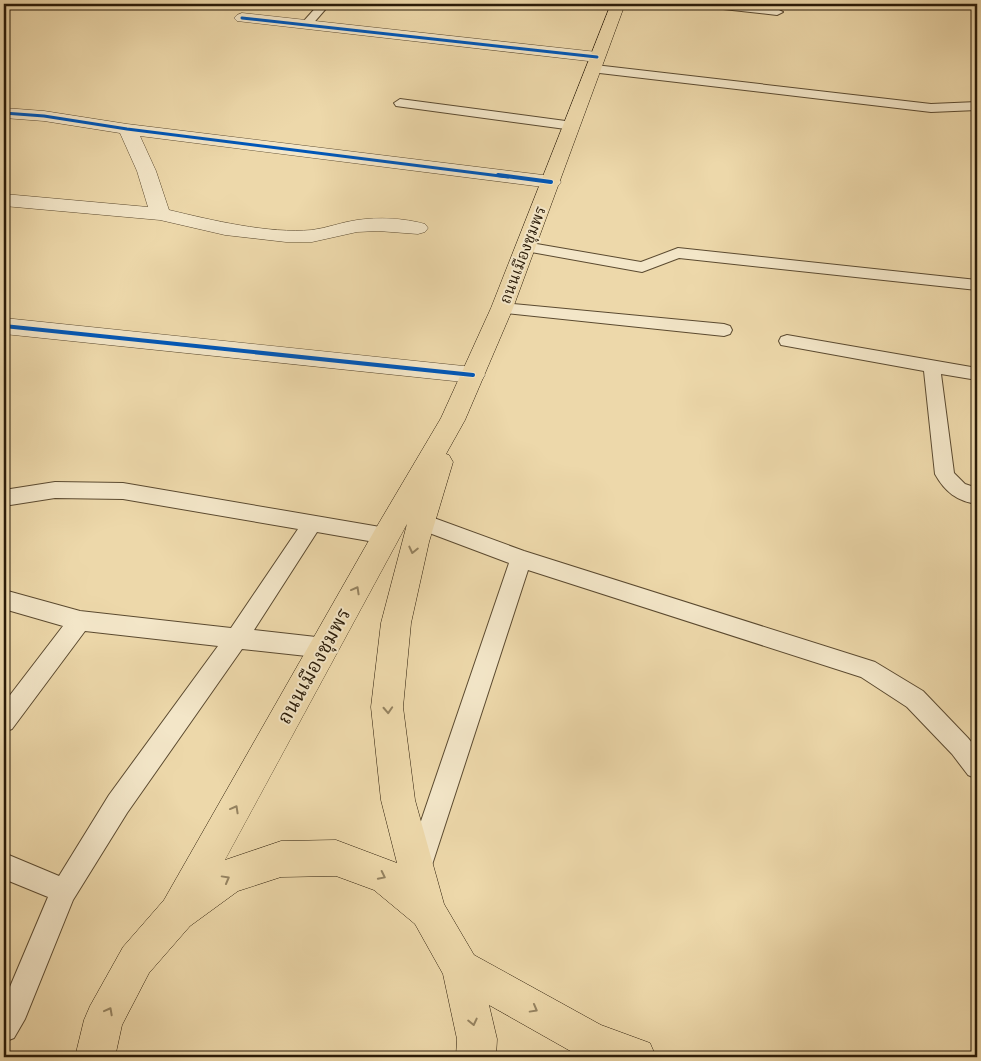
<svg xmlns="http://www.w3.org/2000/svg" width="981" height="1061" font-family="Alegreya,'Noto Serif Thai',serif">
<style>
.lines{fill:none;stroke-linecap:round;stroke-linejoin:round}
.service-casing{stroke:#5b4a30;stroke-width:2}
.minor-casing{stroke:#5b4a30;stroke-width:1}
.primary-casing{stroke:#2a1b08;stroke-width:1}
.service{fill:#f3e6c8;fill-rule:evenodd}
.minor{fill:#f3e6c8;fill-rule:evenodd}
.primary{fill:#edd8aa;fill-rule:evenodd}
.cycleway-far1-casing{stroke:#f3e6c8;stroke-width:5}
.cycleway-casing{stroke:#f3e6c8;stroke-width:6}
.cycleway-far1{stroke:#0057b8;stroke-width:3}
.cycleway{stroke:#0057b8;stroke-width:4}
.oneway{stroke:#958361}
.labels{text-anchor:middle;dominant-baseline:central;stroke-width:4;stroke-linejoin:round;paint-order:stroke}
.far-street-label{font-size:16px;fill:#2a1b08;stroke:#f3e6c8}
.street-label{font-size:20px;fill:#2a1b08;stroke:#f3e6c8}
</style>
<rect width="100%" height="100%" fill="#edd8aa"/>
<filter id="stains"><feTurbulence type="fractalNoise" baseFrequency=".004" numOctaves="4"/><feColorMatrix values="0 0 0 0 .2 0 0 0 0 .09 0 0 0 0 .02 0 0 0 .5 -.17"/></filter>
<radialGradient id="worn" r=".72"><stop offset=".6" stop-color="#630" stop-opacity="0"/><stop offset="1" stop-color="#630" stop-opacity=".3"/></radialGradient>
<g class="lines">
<g class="service-casing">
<path id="service" d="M319,4h11l-20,23h-8l-2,-2 2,-2z
M352,4h41l1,2c-5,5 -37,3 -42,-2z
M700,4h32l45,5 6,3 -6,3 -72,-8z
M595,65l336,39 46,-2v8l-46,2 -340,-40 -2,-3 2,-3z
M400,99l173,23 6,4 -6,4 -177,-24 -2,-3z
M525,242l116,20 37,-14 299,32v10l-298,-32 -37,14 -122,-22 -3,-3 3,-3z
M502,303l222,21 6,2 2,4 -2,4 -6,2 -228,-24 -2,-4 2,-4z
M787,335l190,33v12l-36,-6 13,99 11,11 12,4v16c-20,-3 -32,-12 -42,-30l-11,-103 -143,-26 -2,-4 2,-4z
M55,482l68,1 263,45 7,2 3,6 -3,6 -7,2 -69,-12 -63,98 71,8 8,3 3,7 -3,7 -8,3 -83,-9 -115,164 -54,87 -48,119 -11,19 -10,4v-41l44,-104 -44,-18v-26l55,23 50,-81 109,-149 -133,-15 -73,98 -8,3v-29l59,-77 -59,-17v-19l76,21 151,17 67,-99 -175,-30 -68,-1 -51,8v-16z
M423,514l101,37 351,111 48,29 45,47 9,11v30l-9,-4 -16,-21 -45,-47 -46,-30 -333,-107 -97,298 -4,9 -9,4 -9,-4 -4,-9 104,-305 -93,-35 -3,-6 3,-6z"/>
</g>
<g class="minor-casing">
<path id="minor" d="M242,13l355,39 6,2 2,3 -2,3 -6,2 -360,-41 -3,-3 3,-3z
M4,108l40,3 83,13 424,52 7,2 3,4 -3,4 -7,2 -411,-52 16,35 13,39c42,10 100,24 143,20 15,-2 30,-8 45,-10 21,-3 47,-2 68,4l3,4 -3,4 -7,2 -40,-3 -21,1 -45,10h-26l-61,-7 -65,-15 -156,-14v-12l144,13 -11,-36 -17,-38 -76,-12 -40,-3z
M4,318l469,49 8,2 4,6 -4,6 -8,2 -469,-49z"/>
</g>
<g class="primary-casing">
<path id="primary" d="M611,4h14l-112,304 -48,112 -19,34 3,1 4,7 -24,80 -18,81 -8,84 12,93 29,104 30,51 127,70 49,18 6,14h-75l-92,-52 8,34 -1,18h-40l1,-18 -14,-65 -28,-50 -41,-34 -38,-14 -55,1 -43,14 -48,35 -41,47 -27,52 -7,32h-40l9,-37 6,-14 33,-59 41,-47 212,-372 65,-110 50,-110zM407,524l-26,99 -10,84 10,93 16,63 -61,-23 -55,1 -56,19z"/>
</g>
<use href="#service" class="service"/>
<use href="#minor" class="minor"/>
<use href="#primary" class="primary"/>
<g class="cycleway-far1-casing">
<path id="cycleway-far1" d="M242,18l355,39
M4,113l40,3 83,13 381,48"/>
</g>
<g class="cycleway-casing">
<path id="cycleway" d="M498,175l53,7
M4,326l469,49"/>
</g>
<use href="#cycleway-far1" class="cycleway-far1"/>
<use href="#cycleway" class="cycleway"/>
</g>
<defs><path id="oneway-chevron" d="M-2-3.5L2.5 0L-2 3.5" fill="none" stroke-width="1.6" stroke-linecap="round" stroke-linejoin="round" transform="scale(1.25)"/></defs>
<g class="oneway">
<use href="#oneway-chevron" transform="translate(413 550) rotate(103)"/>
<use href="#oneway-chevron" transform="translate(356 590) rotate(-61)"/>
<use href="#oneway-chevron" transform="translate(388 710) rotate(87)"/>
<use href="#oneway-chevron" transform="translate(235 809) rotate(-61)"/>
<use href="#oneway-chevron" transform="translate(382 876) rotate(26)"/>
<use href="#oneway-chevron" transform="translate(226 879) rotate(-29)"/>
<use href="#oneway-chevron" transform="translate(534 1009) rotate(29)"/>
<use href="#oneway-chevron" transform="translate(109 1011) rotate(-62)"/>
<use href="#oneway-chevron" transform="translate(473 1022) rotate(77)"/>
</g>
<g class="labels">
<g class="far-street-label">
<text transform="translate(523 255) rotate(-69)">ถนนเมืองชุมพร</text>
</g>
<g class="street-label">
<text transform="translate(314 666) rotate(-61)">ถนนเมืองชุมพร</text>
</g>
</g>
<rect width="981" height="1061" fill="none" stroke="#edd8aa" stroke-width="20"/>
<rect x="5" y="5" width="971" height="1051" fill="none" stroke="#2a1b08" stroke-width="2.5"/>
<rect x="10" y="10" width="961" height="1041" fill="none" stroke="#2a1b08"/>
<rect width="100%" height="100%" filter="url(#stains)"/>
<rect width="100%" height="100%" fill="url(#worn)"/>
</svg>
